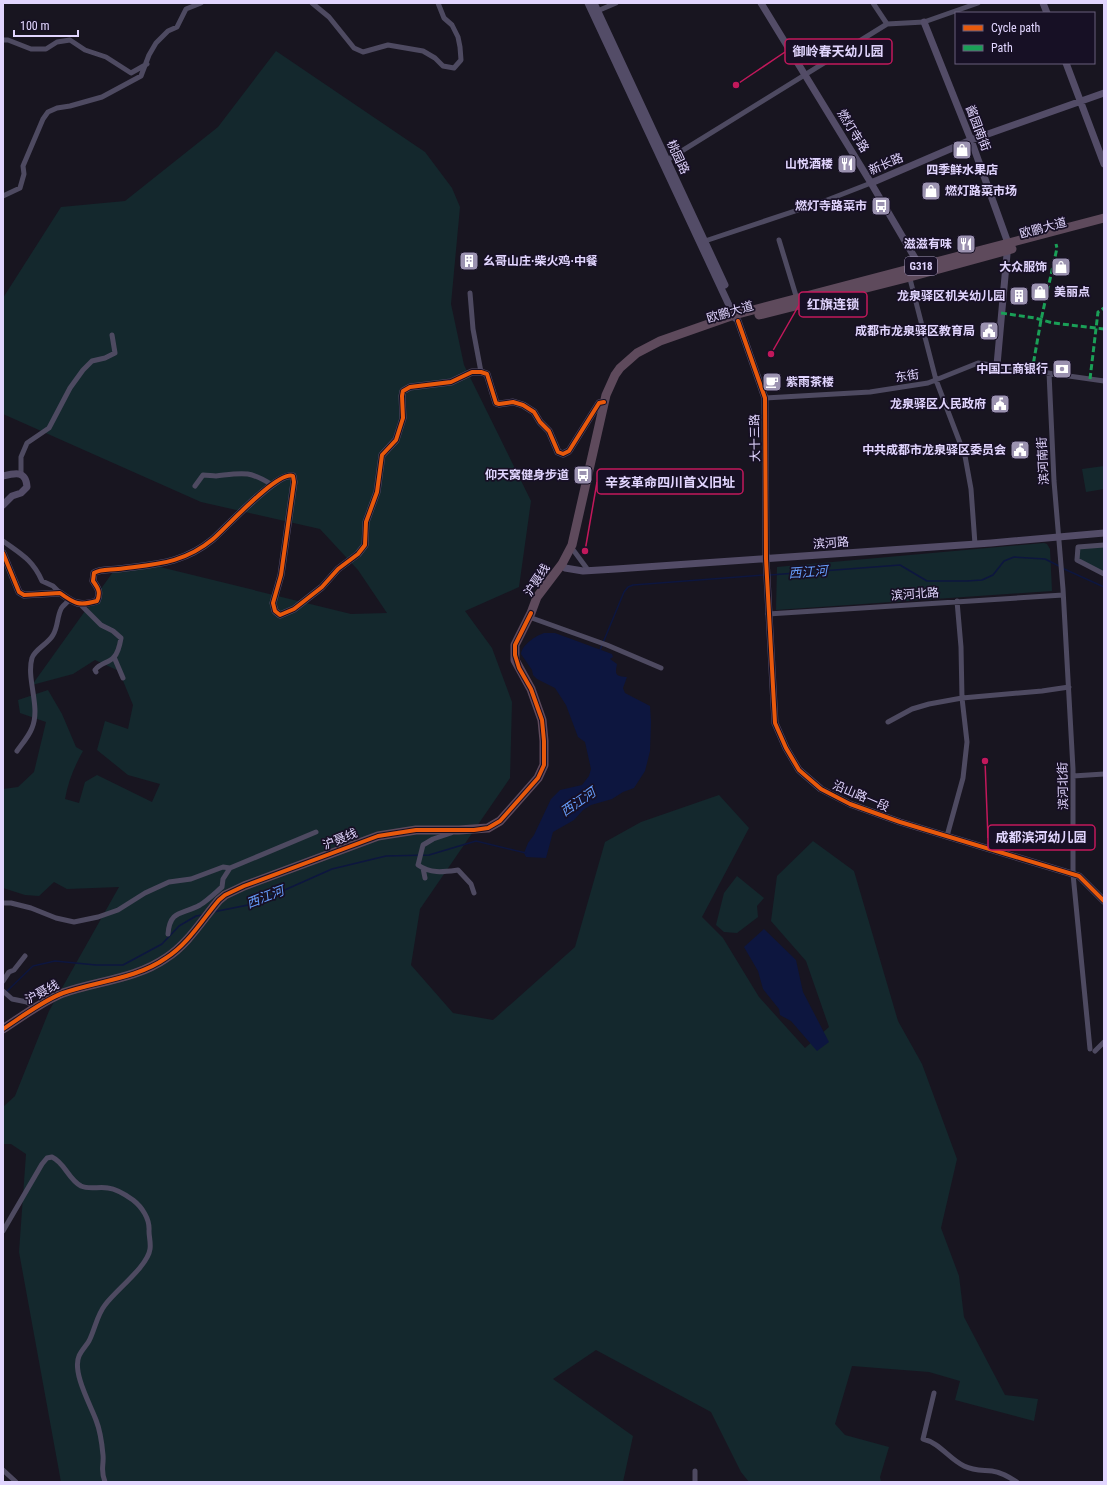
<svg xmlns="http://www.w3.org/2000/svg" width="1107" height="1485" font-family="'Roboto Condensed','Noto Sans SC',sans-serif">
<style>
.green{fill:#14282d}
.water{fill:#0d163f}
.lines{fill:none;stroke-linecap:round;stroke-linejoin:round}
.stream{stroke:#0d163f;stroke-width:1.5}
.street{stroke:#4e4a61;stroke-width:5}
.secondary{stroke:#534c67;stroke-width:7}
.highway{stroke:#5e4a5c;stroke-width:9}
.quiet{stroke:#1a9f57;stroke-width:3;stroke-dasharray:6 3;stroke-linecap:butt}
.cycleway-casing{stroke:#171025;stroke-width:6}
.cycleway{stroke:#e8590c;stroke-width:4}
.labels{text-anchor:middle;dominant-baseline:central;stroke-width:3.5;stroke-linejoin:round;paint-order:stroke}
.shield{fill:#171025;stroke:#a49abd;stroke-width:1}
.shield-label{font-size:11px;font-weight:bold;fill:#e1d5fe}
.street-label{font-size:12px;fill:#e1d5fe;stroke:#171025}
.poi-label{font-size:12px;font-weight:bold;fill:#e1d5fe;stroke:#171025;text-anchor:end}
.water-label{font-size:13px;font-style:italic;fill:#669dfb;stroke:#171025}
.leader{fill:none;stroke:#c2185b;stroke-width:1.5}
.callout-dot{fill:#c2185b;stroke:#171025;stroke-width:1.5}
.callout{fill:#171025;stroke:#c2185b;stroke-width:1.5}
.callout-label{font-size:13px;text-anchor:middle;font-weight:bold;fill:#e1d5fe}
</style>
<rect width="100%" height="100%" fill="#181520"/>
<path class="green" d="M276,51l149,101 27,36 8,19 -9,97 13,61 67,136 -12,86 -54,24 27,37 20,54 -2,76 -90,131 -9,56 42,48 40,7 82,-73 30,-105 36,-20 78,-27 30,33 -47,89 21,21 36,59 46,51 24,-21 -23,-66 -35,-40 6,-45 36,-35 41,30 44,150 24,43 35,95 -16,69 18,48 5,41 41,78 33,4 -4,22 -79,-21 5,-19 -31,-9 -77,-6 -17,58 10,11 44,12 -9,30 1,5h-132l-8,-10 -30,-60 -115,-62 -43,29 80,57 -10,46h-562l-42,-230 7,-98 -15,-10h-8v-37l12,-11 34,-85 70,-124 -52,2 -13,-7 -15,14 -14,-1 -22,-7v-99l15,-2 16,-15 12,-50 -26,-9 -2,-13 30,-10 14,24 14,33 7,4c-9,16 -15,31 -18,48l14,4 6,-21 12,-7 55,27 8,-18 -32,-9 -31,-25 8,-29 23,8 5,-24 -14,-34 -24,-11 -22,14 -41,11 86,-120 42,2 191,47 36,-1 -29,-43 -38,-41 -119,-27 -198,-88v-116l58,-91 64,-6 93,-74z
M1104,466v23l-18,3 -4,-23z
M1044,543l3,1 3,5 2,42 -276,19 1,-43z
M1104,545v29l-27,-14 1,-13z
M737,876l27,22 -7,8 1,11 -21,16 -13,-1 -8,-7 8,-32z"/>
<path class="water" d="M544,633h11l57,21 1,3 -3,2 7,5c-2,11 -2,12 10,13l-4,11 2,5 25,13 1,16 -1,29 -5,20 -11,17 -11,4 -11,7 -21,6 -8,5 -9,10 -21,12 -7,26 -20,-1 -2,-4 4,-10 6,-8 17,-36 9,-9 22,-5 7,-9 2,-7 -6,-27 -7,-5 -12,-32 -11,-17 -18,-9 -4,-4 -1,-5 -11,-16c1,-9 14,-18 23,-21z
M764,929l32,31 7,32 26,50 -12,9 -26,-30 -11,-6 -1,-6 -16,-20 -5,-18 -14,-24z"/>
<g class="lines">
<path class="stream" d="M1062,568l42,19
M770,575l130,-10 27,16h40l15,-1 11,-5 11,-14 10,-4 31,2 14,7
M600,650l24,-58 4,-5 5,-2 131,-10
M213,912l40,-8 79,-35 54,-13 43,-1 47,-14 50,12
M6,992l27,-26 22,-5 41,4h27l39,-21 17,-18 17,-10 6,-1"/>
<path class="street" d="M312,3l17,14 25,31 9,4 25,-7 35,6 12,7 8,8 11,2 7,-8 -1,-13 -2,-10 -6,-12 -8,-7 -6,-15
M873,3l14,21
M595,12l21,-9
M3,40h5l23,9h15l11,-7 13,-2 15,10 21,7 25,16 16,-9
M664,162l223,-138 37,-2 54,-19
M3,196l17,-8 4,-14 -1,-8 20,-47 5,-7 9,-4 13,-2 32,-9 39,-21 8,-21 7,-12 12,-12 9,-4 9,-18 15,-6
M779,240l18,59
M702,242l120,-40 49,-19
M909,275l27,105 29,76 6,33 4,55
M470,293l3,36 8,43
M1049,373l5,108 9,108 10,180v105l17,175
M765,398l105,-6 58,-9 50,-20 126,18
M21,475v-18l6,-14 22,-15 21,-40 13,-18 9,-9 13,-3 10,-5 -3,-18
M195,486l8,-11c5,0 9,1 13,1 26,-3 33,-6 56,9
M3,541c18,13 30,19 39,40l11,5 7,7
M1104,545l-26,2 -1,13 27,14
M574,551l14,19
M80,604l21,21 12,6 8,7c-1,6 -3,15 -7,19 -5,6 -14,6 -19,13l1,2
M768,614l295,-19
M529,617l78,28 54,23
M114,657l9,21
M888,722l24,-13 17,-5 33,-6 80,-7 27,-4
M17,751c5,-7 12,-15 15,-23 9,-21 -6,-49 0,-70 3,-9 16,-14 21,-23 5,-8 4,-18 8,-26 1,-3 6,-6 8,-9
M1073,776l31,-2
M451,833l-18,6 -10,6 -5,20c13,9 25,7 40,5l13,14 3,9
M947,836l16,-58 4,-36 -5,-44 -1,-51 -4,-46
M230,868l86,-36
M423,868l2,10
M3,903h8l20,5 25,10 18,4 24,-5 20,-7 27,-17 24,-11 22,-3 32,-12 7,1 -7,11 -1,8c-7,6 -14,13 -22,18 -17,10 -30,4 -32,29
M3,981l6,-9 5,-2 11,-14
M3,991l9,8 15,3 10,6
M1095,1051l9,-9
M3,1231l39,-67 5,-6 5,-1c13,6 16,22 29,29 9,4 18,0 27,2 9,1 18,7 25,12 9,7 17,19 16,31 0,6 2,12 1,18 -2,17 -34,41 -45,56 -8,10 -10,24 -16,36 -3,5 -8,10 -10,15 -7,16 11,48 17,64 4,10 6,24 7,35 1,11 -3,15 2,27
M934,1393l-11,46c17,4 26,20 41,27 10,5 17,4 28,5 9,1 17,6 25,11
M3,1470l13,12
M695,1482v-11"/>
<path class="secondary" d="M588,3l147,315
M594,3l131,282
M761,3l110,180 51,87
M1043,3l4,10
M924,22l47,118 37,103 -11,122
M1066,63l38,101
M871,183l100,-43 133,-47
M738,321l27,77 1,161 9,164 11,25 13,22 22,19 29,15 50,18 179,54 25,25
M3,476c12,-3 23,-6 24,11l-6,6 -9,3 -9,9
M3,553l16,39 5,3 36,-2c15,11 19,13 37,8 4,-9 1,-13 -4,-20l1,-8c6,-4 16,-3 24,-4 37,-5 65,-5 95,-30 13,-11 65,-69 80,-63l1,6 -13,93 -8,28 2,8 5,4 14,-6 28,-22 16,-18 20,-15 7,-9 1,-23 11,-30 5,-37 14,-15 7,-22 -1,-22 1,-5 7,-4 41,-5 21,-10h9l6,2 9,29 3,1 14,-2 10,3 11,7 6,10 9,9 9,21 5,2 6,-3 30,-48 5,-1
M562,564l3,4 18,3 33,-2 375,-26 113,-10"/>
<path class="highway" d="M759,315l151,-38 102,-28
M3,1029c17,-11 41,-29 60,-36 34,-12 73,-14 103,-35 22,-14 36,-38 53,-58l6,-5 19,-9 134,-50 38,-6h43l29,-2 12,-7 38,-43 6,-13v-24l-2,-21 -11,-31 -16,-29v-15l16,-32 6,-16 25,-33 10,-19 34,-150 9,-20 5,-7 17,-15 23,-12 74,-26 370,-97"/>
<path class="quiet" d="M1001,313l34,5 18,5 51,6
M1032,371l9,-51 16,-72 -1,-4
M1090,379l8,-67 6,-4"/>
<g class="cycleway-casing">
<path id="cycleway" d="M738,321l27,77 1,161 9,164 11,25 13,22 22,19 29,15 50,18 179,54 25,25
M3,553l16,39 5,3 36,-2c15,11 19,13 37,8 4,-9 1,-13 -4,-20l1,-8c6,-4 16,-3 24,-4 37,-5 65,-5 95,-30 13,-11 65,-69 80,-63l1,6 -13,93 -8,28 2,8 5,4 14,-6 28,-22 16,-18 20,-15 7,-9 1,-23 11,-30 5,-37 14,-15 7,-22 -1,-22 1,-5 7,-4 41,-5 21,-10h9l6,2 9,29 3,1 14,-2 10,3 11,7 6,10 9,9 9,21 5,2 6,-3 30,-48 5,-1
M3,1029c17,-11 41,-29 60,-36 34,-12 73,-14 103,-35 22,-14 36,-38 53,-58l6,-5 19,-9 134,-50 38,-6h58l14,-2 12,-7 38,-43 6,-13v-24l-2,-21 -11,-31 -12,-21 -4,-13v-10l16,-32"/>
</g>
<use href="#cycleway" class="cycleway"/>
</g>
<defs>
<g id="shop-square" transform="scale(1)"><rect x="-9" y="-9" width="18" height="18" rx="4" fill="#9b92b0" stroke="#171025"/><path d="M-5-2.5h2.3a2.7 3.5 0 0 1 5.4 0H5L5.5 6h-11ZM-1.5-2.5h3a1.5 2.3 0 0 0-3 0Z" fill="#fff"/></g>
<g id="restaurant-square" transform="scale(1)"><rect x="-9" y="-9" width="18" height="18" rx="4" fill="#9b92b0" stroke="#171025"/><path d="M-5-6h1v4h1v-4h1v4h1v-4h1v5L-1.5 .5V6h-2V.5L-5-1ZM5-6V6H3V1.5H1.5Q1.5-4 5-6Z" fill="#fff"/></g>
<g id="bus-square" transform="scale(1)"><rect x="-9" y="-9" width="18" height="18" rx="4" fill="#9b92b0" stroke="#171025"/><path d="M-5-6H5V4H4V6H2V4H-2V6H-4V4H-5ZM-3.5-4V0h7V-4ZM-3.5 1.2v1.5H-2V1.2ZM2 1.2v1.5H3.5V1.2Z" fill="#fff"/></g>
<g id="building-square" transform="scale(1)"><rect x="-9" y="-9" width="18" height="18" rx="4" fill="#9b92b0" stroke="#171025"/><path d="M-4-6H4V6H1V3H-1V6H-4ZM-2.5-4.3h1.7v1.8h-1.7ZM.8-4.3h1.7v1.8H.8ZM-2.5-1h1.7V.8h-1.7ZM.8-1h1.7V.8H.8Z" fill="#fff"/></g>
<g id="civic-square" transform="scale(1)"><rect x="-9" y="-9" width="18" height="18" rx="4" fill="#9b92b0" stroke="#171025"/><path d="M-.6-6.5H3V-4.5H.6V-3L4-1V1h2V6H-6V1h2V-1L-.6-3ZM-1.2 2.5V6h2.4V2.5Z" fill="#fff"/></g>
<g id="bank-square" transform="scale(1)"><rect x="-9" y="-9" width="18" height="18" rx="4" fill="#9b92b0" stroke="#171025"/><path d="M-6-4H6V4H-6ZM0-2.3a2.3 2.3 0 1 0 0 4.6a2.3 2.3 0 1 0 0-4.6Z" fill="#fff"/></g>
<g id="cafe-square" transform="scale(1)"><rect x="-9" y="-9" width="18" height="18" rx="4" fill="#9b92b0" stroke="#171025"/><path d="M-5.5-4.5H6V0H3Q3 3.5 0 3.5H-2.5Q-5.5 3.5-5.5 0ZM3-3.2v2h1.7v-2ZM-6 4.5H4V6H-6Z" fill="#fff"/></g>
</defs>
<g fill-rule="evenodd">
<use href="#shop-square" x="962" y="150"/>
<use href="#restaurant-square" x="847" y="164"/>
<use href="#shop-square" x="931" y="191"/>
<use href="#bus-square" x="881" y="206"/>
<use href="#restaurant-square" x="966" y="244"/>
<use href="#building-square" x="469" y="261"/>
<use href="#shop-square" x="1061" y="267"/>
<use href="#shop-square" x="1040" y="292"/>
<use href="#building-square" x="1019" y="296"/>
<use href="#civic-square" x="989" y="331"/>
<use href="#bank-square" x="1062" y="369"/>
<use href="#cafe-square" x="772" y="382"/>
<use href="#civic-square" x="1000" y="404"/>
<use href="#civic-square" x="1020" y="450"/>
<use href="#bus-square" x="583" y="475"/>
</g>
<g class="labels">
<rect class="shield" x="905" y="257" width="32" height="18" rx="3"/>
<g class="shield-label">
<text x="921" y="266">G318</text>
</g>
<g class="street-label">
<text transform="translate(978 128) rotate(69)">酱园南街</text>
<text transform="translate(853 131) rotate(58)">燃灯寺路</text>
<text transform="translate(678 157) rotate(65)">桃园路</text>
<text transform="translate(886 164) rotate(-23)">新长路</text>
<text transform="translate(1043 228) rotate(-15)">欧鹏大道</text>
<text transform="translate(730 312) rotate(-16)">欧鹏大道</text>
<text transform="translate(907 376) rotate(-9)">东街</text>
<text transform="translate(755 438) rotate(-91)">大十三路</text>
<text transform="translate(1043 461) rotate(-93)">滨河南街</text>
<text transform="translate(831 543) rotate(-4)">滨河路</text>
<text transform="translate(537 580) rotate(-57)">沪聂线</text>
<text transform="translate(915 594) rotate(-4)">滨河北路</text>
<text transform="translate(1063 786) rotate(-91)">滨河北街</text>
<text transform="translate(861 796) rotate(23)">沿山路一段</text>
<text transform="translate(340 839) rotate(-22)">沪聂线</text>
<text transform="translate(42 992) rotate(-28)">沪聂线</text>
</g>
<g class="poi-label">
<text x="833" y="164">山悦酒楼</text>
<text x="962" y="170" text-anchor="middle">四季鲜水果店</text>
<text x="945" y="191" text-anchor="start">燃灯路菜市场</text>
<text x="867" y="206">燃灯寺路菜市</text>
<text x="952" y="244">滋滋有味</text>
<text x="483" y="261" text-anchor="start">幺哥山庄·柴火鸡·中餐</text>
<text x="1047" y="267">大众服饰</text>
<text x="1054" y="292" text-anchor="start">美丽点</text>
<text x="1005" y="296">龙泉驿区机关幼儿园</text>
<text x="975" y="331">成都市龙泉驿区教育局</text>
<text x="1048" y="369">中国工商银行</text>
<text x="786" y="382" text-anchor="start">紫雨茶楼</text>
<text x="986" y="404">龙泉驿区人民政府</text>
<text x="1006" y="450">中共成都市龙泉驿区委员会</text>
<text x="569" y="475">仰天窝健身步道</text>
</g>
<g class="water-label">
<text transform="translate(808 572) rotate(-4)">西江河</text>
<text transform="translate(578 802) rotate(-35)">西江河</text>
<text transform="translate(265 897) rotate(-21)">西江河</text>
</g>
</g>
<path class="leader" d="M736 85L785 52M771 354L799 305M585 551L597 482M985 761L988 838"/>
<g class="callout-dot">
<circle cx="736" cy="85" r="4"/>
<circle cx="771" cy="354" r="4"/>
<circle cx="585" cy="551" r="4"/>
<circle cx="985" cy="761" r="4"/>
</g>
<g class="callout">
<rect x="785" y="39" width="107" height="25" rx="4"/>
<rect x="799" y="292" width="68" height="25" rx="4"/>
<rect x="597" y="469" width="146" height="25" rx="4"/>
<rect x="988" y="825" width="107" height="25" rx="4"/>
</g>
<g class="callout-label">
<text x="838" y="56">御岭春天幼儿园</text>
<text x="833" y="309">红旗连锁</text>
<text x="670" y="487">辛亥革命四川首义旧址</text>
<text x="1041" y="842">成都滨河幼儿园</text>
</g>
<rect width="1107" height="1485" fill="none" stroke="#e1d5fe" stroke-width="8"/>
<rect x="955" y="12" width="140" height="52" fill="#171025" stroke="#685f7c"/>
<rect x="963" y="25" width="20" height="6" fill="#e8590c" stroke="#685f7c"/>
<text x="991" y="32" font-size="12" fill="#e1d5fe">Cycle path</text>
<rect x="963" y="45" width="20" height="6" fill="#1a9f57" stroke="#685f7c"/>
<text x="991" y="52" font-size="12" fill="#e1d5fe">Path</text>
<path d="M14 30v6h64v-6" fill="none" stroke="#e1d5fe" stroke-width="2"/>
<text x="20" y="30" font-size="12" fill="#e1d5fe" stroke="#171025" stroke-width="3" paint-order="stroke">100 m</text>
</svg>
